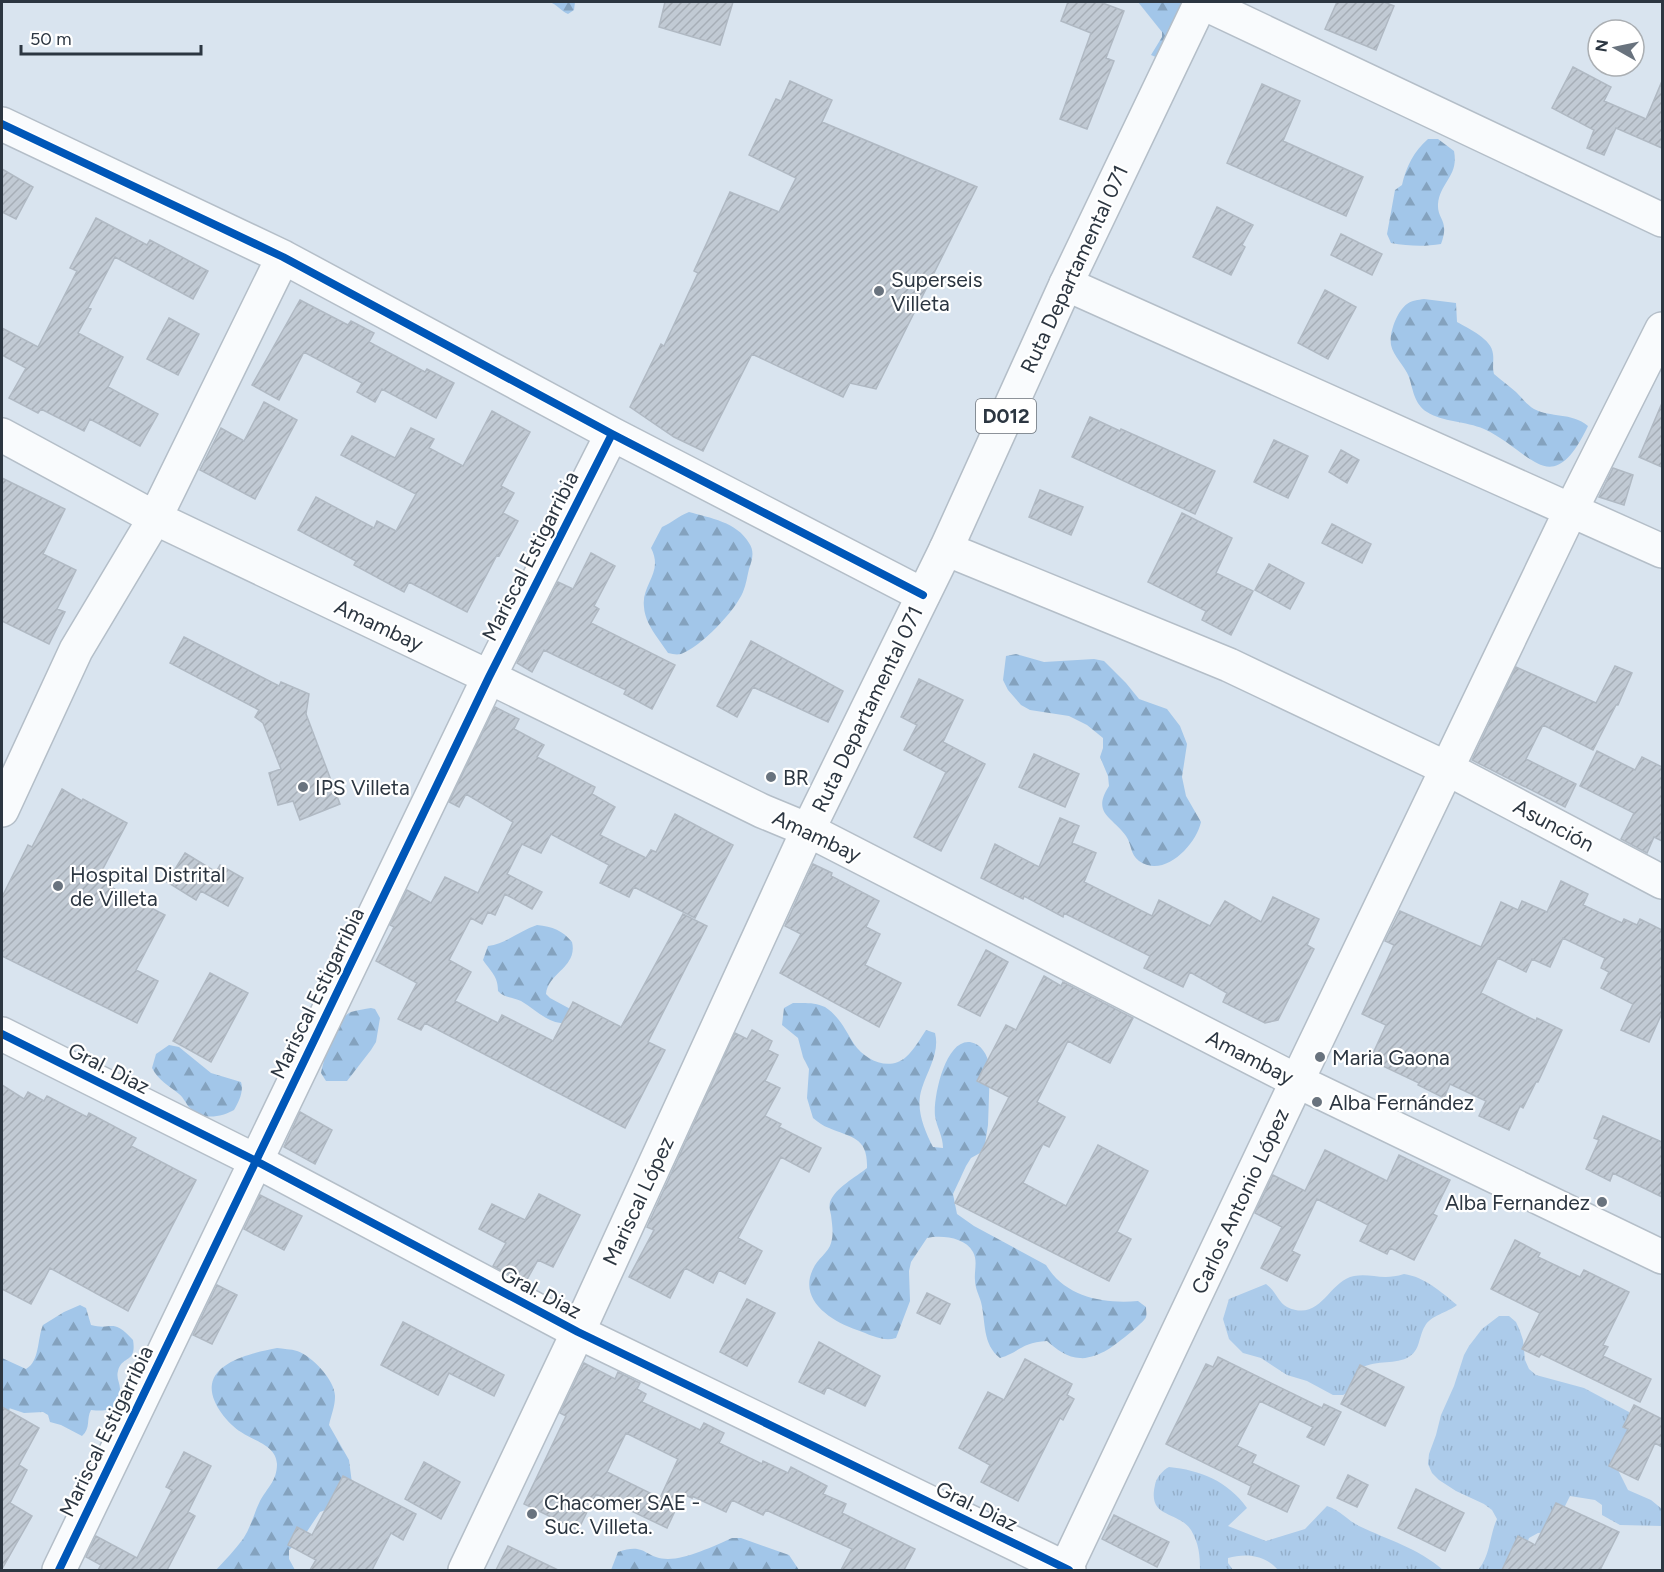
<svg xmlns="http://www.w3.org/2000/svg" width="1664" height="1572" font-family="Figtree,sans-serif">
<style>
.forest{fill:url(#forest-firs)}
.park{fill:url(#park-tufts)}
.building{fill:url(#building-hatch);stroke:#b0b9c3;stroke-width:1.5;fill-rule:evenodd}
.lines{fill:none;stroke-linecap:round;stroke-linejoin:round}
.minor-casing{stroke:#b4bec8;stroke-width:36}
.major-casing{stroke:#b4bec8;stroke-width:36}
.minor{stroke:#f9fbfd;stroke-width:33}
.major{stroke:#f9fbfd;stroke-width:33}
.cycleway-casing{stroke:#fff;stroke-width:11}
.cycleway{stroke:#0057b8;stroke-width:8}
.poi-dot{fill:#69737e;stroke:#fff;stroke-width:2}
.labels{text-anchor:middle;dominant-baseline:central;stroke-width:4.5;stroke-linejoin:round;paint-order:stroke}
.shield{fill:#fff;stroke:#6b727a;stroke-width:1.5}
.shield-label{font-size:20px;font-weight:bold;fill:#2c3641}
.street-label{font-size:21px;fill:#2c3641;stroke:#fff}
.poi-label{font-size:21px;fill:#2c3641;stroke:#fff;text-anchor:start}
</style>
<defs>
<pattern id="forest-firs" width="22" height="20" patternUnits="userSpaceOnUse" patternTransform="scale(1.5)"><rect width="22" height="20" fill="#a2c6e9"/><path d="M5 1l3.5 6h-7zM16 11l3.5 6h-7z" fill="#84a2be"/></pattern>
<pattern id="park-tufts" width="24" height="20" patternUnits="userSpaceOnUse" patternTransform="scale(1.5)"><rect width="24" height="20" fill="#accbea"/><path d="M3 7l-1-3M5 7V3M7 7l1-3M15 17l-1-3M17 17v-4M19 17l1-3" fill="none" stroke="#94afca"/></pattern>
<pattern id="building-hatch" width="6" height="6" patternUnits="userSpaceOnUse" patternTransform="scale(1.5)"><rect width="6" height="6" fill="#c1cad4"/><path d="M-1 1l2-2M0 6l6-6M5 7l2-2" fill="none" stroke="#a6aeb7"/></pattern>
</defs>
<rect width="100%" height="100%" fill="#d9e4ef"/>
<path class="forest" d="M549,2h26l-1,8 -6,4c-7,-3 -11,-10 -19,-12z
M1138,2h44v17l-17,42 -14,-6 11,-18v-5z
M1428,139h10l16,12c5,25 -14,31 -16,53 -1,16 12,16 3,40 -17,3 -33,2 -50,-1l-4,-9 8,-44 7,-5c4,-18 12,-34 26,-46z
M1424,299l32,4 1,19c12,7 35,17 36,32 1,7 -1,13 1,20 7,6 15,12 22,18 6,6 11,13 18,17 17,9 37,3 54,17 -37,77 -56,25 -104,3 -18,-8 -42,-7 -57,-17 -13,-8 -14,-23 -18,-35 -4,-11 -16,-21 -18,-32 -2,-12 6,-34 16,-41 5,-4 11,-4 17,-5z
M689,512c21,6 48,10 60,31 6,9 3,17 0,26 -2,8 -3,16 -6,23 -8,19 -42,55 -62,62 -5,1 -8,0 -13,-1 -9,-14 -23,-29 -24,-46 -3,-23 20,-34 7,-59l11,-21c10,-4 16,-11 27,-15z
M1016,654l28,8 50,-3 10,2 22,22 13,16 28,10 13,17 7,18 -5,33 4,19 15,26c-5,23 -37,57 -62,39 -9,-7 -7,-16 -13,-25 -13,-19 -35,-22 -17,-50l-1,-10 -8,-19 3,-9v-10l-16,-13 -18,-9 -39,-6 -9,-5 -13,-15 -5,-10 3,-24z
M537,925c16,2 25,5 35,17 6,25 -24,31 -26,52l4,4 24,13 -9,12c-17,1 -30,-14 -44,-22 -8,-4 -17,-3 -23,-10 0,-15 -7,-19 -15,-31l5,-14c17,-2 31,-15 49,-21z
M793,1003c11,0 22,-1 32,4 14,9 21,24 29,37 11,16 35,28 52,13 8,-7 14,-18 20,-27l9,3c5,19 -7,37 -13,55 -7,20 2,41 11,59l10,1c0,-12 -6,-20 -8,-32 -2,-18 10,-77 35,-74 12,2 17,13 20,24l-2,59 -3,19 -5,9 -9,5 -5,8 -13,28 4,20 17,12 72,39c19,32 57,39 92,36l8,6c0,4 1,7 0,10 -1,5 -33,30 -39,33 -7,4 -19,9 -27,8 -12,0 -24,-9 -33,-17 -25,1 -27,11 -47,17 -18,-14 -14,-36 -19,-56 -2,-7 -6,-14 -6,-22 -1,-9 3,-19 -2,-28 -8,-15 -32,-17 -46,-14l-16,24 -2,9 1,30 -14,37c-13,4 -25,-3 -39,-8 -26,-9 -59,-30 -44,-61 4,-10 16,-17 18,-26 3,-9 1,-19 0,-28 -1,-4 -2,-9 -1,-13 5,-14 26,-25 37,-34 1,-31 -15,-30 -38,-40 -6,-2 -11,-6 -16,-10l-6,-20 2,-29 -6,-12 -5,-19 -16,-13 2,-17z
M371,1008l4,1 5,9 -4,24 -5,8 -24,31h-21l-5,-8c4,-17 13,-53 30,-61 6,-2 14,-3 20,-4z
M169,1045l10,2 32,26 30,9c3,9 -2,20 -7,28 -12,7 -33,11 -44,-2 -4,-4 -6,-10 -11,-14 -11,-9 -20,-13 -27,-26l4,-14z
M80,1305l6,3 5,17c21,6 21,-8 42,15 4,24 -11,15 -15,31 -2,7 2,12 2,18 -1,21 -11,23 -29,21 -5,9 0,18 -9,26l-21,-11 -11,-3 -2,-7 -5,-3 -19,1 -15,-5 1,1 -8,8v-59l24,11c14,-8 11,-30 17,-44l21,-13z
M277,1348c6,1 14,1 20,3 14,4 39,30 38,46 0,9 -4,19 -6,28l20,35 4,31 -14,14 -19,7 -16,24 -15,14v9l6,11h-79c9,-10 19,-20 27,-31 8,-12 11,-26 17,-38 7,-13 17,-20 17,-37 -1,-19 -23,-23 -36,-32 -14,-9 -32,-31 -29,-48 4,-24 45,-32 65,-36z
M732,1538h9l48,17 10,15h-188l7,-18c29,-10 26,7 50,7 19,0 46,-13 64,-21z"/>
<path class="park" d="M1404,1274c21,3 37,18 53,31 -10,8 -26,10 -32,21 -7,11 -4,25 -18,32 -15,7 -32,1 -50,12l-5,20 -9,5h-10l-26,-14 -20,-6 -26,-17 -18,-5 -14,-14 -6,-20 6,-20 37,-15c10,7 12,18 21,23 34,16 41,-26 67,-31 18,-3 28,5 50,-2z
M1499,1316h10l7,6 4,9 3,9 2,20 4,9 7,6 48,13 45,24 10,10 -22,46 11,22 23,10 11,9v17l-42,-1 -18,-10v-10l-7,-5 -25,-4 -18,36 -14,1 -9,5 -8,22 -8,10h-35c13,-15 11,-34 19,-51l-5,-9 -8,-6 -28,-13 -17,-11 -7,-7 -4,-9 1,-10 7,-19 5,-20 13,-29 10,-31 5,-9 13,-17z
M1169,1467c31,3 59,14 78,41l-19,18 38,15 39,-12 22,-23c13,4 20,14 32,20 29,14 59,22 84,44h-165c-13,-15 -32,-17 -50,-12v5l5,7h-33c0,-15 -1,-26 -9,-40 -13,-20 -44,-11 -36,-45 1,-7 8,-15 14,-18z"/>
<path class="building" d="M665,2h68l-13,43 -61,-18z
M1068,2h32l24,9 -18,47 8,3 -27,68 -27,-10 31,-86 -30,-12z
M1337,2h47l10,4 -18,44 -51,-21z
M1573,67l38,20 -7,14 42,18 16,-38v67l-46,-20 -12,27 -17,-7 7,-18 -42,-22z
M790,81l42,19 -10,22 155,65 -101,202 -26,-6 -7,14 -91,-43 -49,97 -29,-14 -44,-30 31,-63 3,2 34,-73 -4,-2 36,-79 49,20 17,-34 -47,-23 27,-56 5,2z
M1262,84l38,17 -17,40 80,36 -17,39 -119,-53z
M2,169l31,18 -17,32 -14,-7z
M1217,207l36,18 -11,20 3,2 -14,28 -38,-18z
M96,218l51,27 3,-5 58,31 -15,28 -78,-42 -27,51 3,1 -13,24 45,24 -15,30 50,27 -18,32 -50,-27 -6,12 -43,-22 -3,4 -29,-15 17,-30 -24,-13v-27l36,19 39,-76 -7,-3z
M1341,234l41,20 -10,21 -41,-20z
M1325,290l31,17 -28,52 -30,-16z
M300,300l48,25 3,-4 23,12 -5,9 56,30 2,-3 27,14 -18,35 -54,-29 -7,13 -18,-10 5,-9 -58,-31 -25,48 -27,-15z
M169,318l30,16 -21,41 -31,-16z
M264,402l33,18 -42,79 -55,-29 21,-42 23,13z
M1662,403v64l-23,-10z
M492,411l38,21 -29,54 13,7 -11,20 15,8 -19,35 -2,-1 -30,57 -58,-30 -5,10 -50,-27 2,-4 -58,-31 18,-33 58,31 3,-7 19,10 20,-37 -75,-39 11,-19 43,22 16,-30 23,11 -5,9 34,18z
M1090,417l30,14 1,-2 94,42 -20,43 -123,-57z
M1274,440l34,16 -20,42 -34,-16z
M1341,450l18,10 -12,23 -18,-11z
M1613,468l20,7 -9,30 -25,-8z
M2,478l63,31 -22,45 33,16 -19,39 8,3 -16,32 -47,-23z
M1040,490l43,17 -12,28 -42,-18z
M1182,513l50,25 -16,35 37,18 -22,44 -29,-15 4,-9 -58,-29z
M1332,524l39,20 -9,19 -40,-20z
M591,553l24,13 -21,40 5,3 -8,14 84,42 -23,44 -28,-15 2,-4 -82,-40 -12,22 -15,-9 41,-81 15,7z
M1269,564l35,19 -14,26 -35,-19z
M184,637l95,49 2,-4 28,12 -3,20 34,90 -40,16 -7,-19 -15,4 -9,-32 12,-4 -18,-46 -8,-6 4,-7 -89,-47z
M751,641l92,50 -15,31 -75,-35 -16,30 -20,-11z
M1615,666l17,7 -14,32h-2l-23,45 -50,-25 -17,34 50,25 -11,23 -93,-47 44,-93 80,36z
M919,679l44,21 -20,42 42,22 -44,87 -27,-14 32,-65 -42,-22 13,-25 -16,-8z
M495,707l24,12 -5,10 30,16 -7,12 58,30 -3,7 23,13 -15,28 46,23 5,-8 5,2 19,-38 58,31 -38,73 -61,-31 -5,10 -29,-14 9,-18 -58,-31 -10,19 -19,-9 -15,30 35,18 -10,17 -27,-15 -10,21 -7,-3 -6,12 -11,-6 -22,42 22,12 -16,29 43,22 4,-8 51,26 20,-39 48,25 62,-113 24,12 -59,116 17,8 -40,78 -200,-105 -4,7 -23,-11 19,-36 -41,-22 18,-34 -4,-2 17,-35 24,13 14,-26 33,16 35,-71 -47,-28 -7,13 -10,-5z
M1597,751l38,19 7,-13 20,10v74l-8,-4 -7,16 -26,-14 13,-26 -54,-27z
M1034,754l45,20 -14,33 -46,-20z
M62,789l20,12 1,-2 44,24 -30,57 68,35 -29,55 22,11 -21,42 -135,-67v-59l26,-52 4,2z
M1060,818l19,8 -7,17 24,10 -12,29 68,34 7,-16 51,26 15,-25 36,21 12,-25 46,22 -12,26 7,4 -36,71 -13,3 -42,-21 4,-9 -37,-21 -7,15 -39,-19 6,-12 -86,-43 -1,4 -39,-21 -1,3 -42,-21 14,-34 44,23z
M185,853l31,19 4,-7 23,13 -15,28 -27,-15 -5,9 -29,-18z
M813,864l19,9 -1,3 48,25 -13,26 14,7 -15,31 36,18 -22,44 -99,-54 21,-39 -16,-8z
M1561,881l27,13 -5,11 39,18 2,-4 13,6 3,-6 22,11v83l-13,29 -28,-12 12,-26 -32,-16 8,-16 -8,-4 4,-10 -42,-20 -13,29 -18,-8 -6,13 -28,-14 -17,35 55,28 1,-3 25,12 -24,52h-2l-13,26 -3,-2 -11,24 -30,-14 7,-15 -36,-17 -6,14 -26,-13 1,-2 -49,-23 16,-35 -24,-11 32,-69 -9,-4 15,-30 81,36 20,-45 17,8 4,-9 25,11z
M986,950l22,12 -28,54 -22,-11z
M210,973l38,20 -37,69 -38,-21z
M1044,976l17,10 2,-4 70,36 -23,45 -42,-22 -31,61 28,15 -16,30 -6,-3 -20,39 43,23 32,-61 50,26 -31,61 14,7 -22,42 -154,-78 54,-106 -32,-16 29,-56 10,5z
M752,1030l20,11 -4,9 10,5 -13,26 15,7 -15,28 16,8 -2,3 42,21 -12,24 -28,-15 -43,81 24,13 -17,33 -26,-14 -6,13 -28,-15 -15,30 -41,-21 25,-47 -7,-3 88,-194 12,6z
M2,1085l22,14 4,-7 16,9 3,-5 40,21 2,-4 47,25 -5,8 65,34 -68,131 -78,-43 -19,36 -29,-15z
M300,1112l32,18 -17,34 -31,-17z
M1603,1116l59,26v55l-49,-24 -3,8 -24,-12 13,-29 -5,-2z
M1325,1150l62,31 12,-26 51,25 -17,34 4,2 -23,44 -24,-12 -3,6 -27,-13 8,-16 -51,-26 -25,52 8,4 -13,26 -26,-13 21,-41 -27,-14 18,-38 32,16z
M539,1194l41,21 -27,52 -15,-7 -13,23 -32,-17 13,-23 -27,-14 13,-25 33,16z
M260,1195l42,21 -18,34 -40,-21z
M1515,1240l25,13 -2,4 42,20 4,-7 45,22 -26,53 5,2 -5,9 48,23 -11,23 -99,-48 -2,3 -17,-8 18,-36 -49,-24z
M217,1285l20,10 -25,49 -19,-9z
M927,1293l23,11 -10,20 -23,-11z
M747,1299l28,14 -28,53 -27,-14z
M403,1322l101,53 -10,21 -45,-23 -11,22 -57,-30z
M819,1342l61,34 -15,30 -38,-19 -3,7 -25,-12z
M1218,1357l104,51 2,-4 17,8 -17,33 -17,-8 6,-10 -53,-26 -23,45 19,9 -4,8 47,23 -12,26 -39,-18 3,-8 -85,-42 40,-80 7,3z
M1025,1359l47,25 -5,11 7,4 -11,21 -3,-2 -42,83 -37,-19 9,-17 -31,-17 29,-56 16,8z
M584,1363l31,16 3,-7 22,11 -3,6 9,5 -4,8 58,28 4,-7 20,10 -5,10 43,21 1,-3 25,12 3,-6 36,19 -4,8 23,10 -4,9 73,36 -11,21h-63l11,-21 -86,-39 -3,5 -31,-15 -6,12 -34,-16v2l-9,-4 -16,34 -71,-34 -18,36 -54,-26 42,-88 -6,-3zM626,1433l52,26 -18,39 -53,-26z
M1360,1365l44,22 -19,39 -44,-22z
M1634,1405l28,14v28l-7,-4 -17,37 -29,-14 19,-37 -5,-2z
M2,1407l37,21 -20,37 8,5 -17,33 22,13 -30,53z
M184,1452l27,14 -23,46 7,4 -28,54h-69l3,-5 -15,-8 10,-21 41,22 35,-68 -6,-3z
M424,1462l36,20 -19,37 -36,-20z
M1348,1475l20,10 -11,22 -20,-9z
M343,1476l73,38 -13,26 -12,-7 -19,37h-62l6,-10 -28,-15 9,-18 15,8z
M1416,1489l48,24 -19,38 -47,-23z
M1556,1503l63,29 -19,38h-98l16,-34 17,9z
M1114,1515l55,27 -12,25 -55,-28z
M508,1546l50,24h-62z"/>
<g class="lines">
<g class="minor-casing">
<path id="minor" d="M1201,2l461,218
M2,124l281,133 329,177 311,161
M1066,284l596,267
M2,435l153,83 334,159 273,134 46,19
M946,549l283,116 217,103 216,114
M2,810l74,-160 79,-132 128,-261
M2,1034l254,127 322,171 491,238
M1297,1081l274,-571 91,-181
M59,1570l430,-893 123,-243"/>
</g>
<g class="major-casing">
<path id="major" d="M808,830l489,251 365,176
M465,1570l113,-238 230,-502 138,-281 120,-265 135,-282
M1065,1570l232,-489"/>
</g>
<use href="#minor" class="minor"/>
<use href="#major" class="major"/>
<g class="cycleway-casing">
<path id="cycleway" d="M2,124l281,133 329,177 311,161
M2,1034l254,127 322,171 491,238
M59,1570l430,-893 123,-243"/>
</g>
<use href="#cycleway" class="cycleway"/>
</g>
<g class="poi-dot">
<circle cx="879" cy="291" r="6"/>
<circle cx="771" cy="777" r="6"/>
<circle cx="303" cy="787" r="6"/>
<circle cx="58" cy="886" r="6"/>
<circle cx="1320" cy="1057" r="6"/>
<circle cx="1317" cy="1102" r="6"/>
<circle cx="1602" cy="1202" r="6"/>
<circle cx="532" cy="1514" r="6"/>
</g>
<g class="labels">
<rect class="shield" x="976" y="399" width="60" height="34" rx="4.5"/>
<g class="shield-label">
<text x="1006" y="416">D012</text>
</g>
<g class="street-label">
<text transform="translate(1074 269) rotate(-65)">Ruta Departamental 071</text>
<text transform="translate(530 556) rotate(-63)">Mariscal Estigarribia</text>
<text transform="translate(379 625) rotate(25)">Amambay</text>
<text transform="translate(867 709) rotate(-64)">Ruta Departamental 071</text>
<text transform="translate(1554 825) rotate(28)">Asunción</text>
<text transform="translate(817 836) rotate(25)">Amambay</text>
<text transform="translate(317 993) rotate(-64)">Mariscal Estigarribia</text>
<text transform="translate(1250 1057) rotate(27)">Amambay</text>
<text transform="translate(109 1068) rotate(27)">Gral. Diaz</text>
<text transform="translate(638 1201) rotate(-65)">Mariscal López</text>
<text transform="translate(1240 1201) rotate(-65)">Carlos Antonio López</text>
<text transform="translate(541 1292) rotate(28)">Gral. Diaz</text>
<text transform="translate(106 1431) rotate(-64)">Mariscal Estigarribia</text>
<text transform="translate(977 1506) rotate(26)">Gral. Diaz</text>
</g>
<g class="poi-label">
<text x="891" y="279">Superseis<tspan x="891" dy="24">Villeta</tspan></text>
<text x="783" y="777">BR</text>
<text x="315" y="787">IPS Villeta</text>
<text x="70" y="874">Hospital Distrital<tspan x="70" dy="24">de Villeta</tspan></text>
<text x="1332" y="1057">Maria Gaona</text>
<text x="1329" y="1102">Alba Fernández</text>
<text x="1590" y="1202" text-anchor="end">Alba Fernandez</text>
<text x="544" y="1502">Chacomer SAE -<tspan x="544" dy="24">Suc. Villeta.</tspan></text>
</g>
</g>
<rect width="1664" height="1572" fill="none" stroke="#2c3641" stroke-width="6"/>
<g transform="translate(1616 48) rotate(279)"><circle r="28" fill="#ffffff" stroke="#abafb3" stroke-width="1.5"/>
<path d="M0-4.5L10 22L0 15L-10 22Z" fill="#69737e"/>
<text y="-9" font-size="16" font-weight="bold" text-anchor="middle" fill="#2c3641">N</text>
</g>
<path d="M21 45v9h180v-9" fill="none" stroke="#2c3641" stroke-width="3"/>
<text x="30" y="45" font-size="18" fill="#2c3641" stroke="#ffffff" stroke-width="4.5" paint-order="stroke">50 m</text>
</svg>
